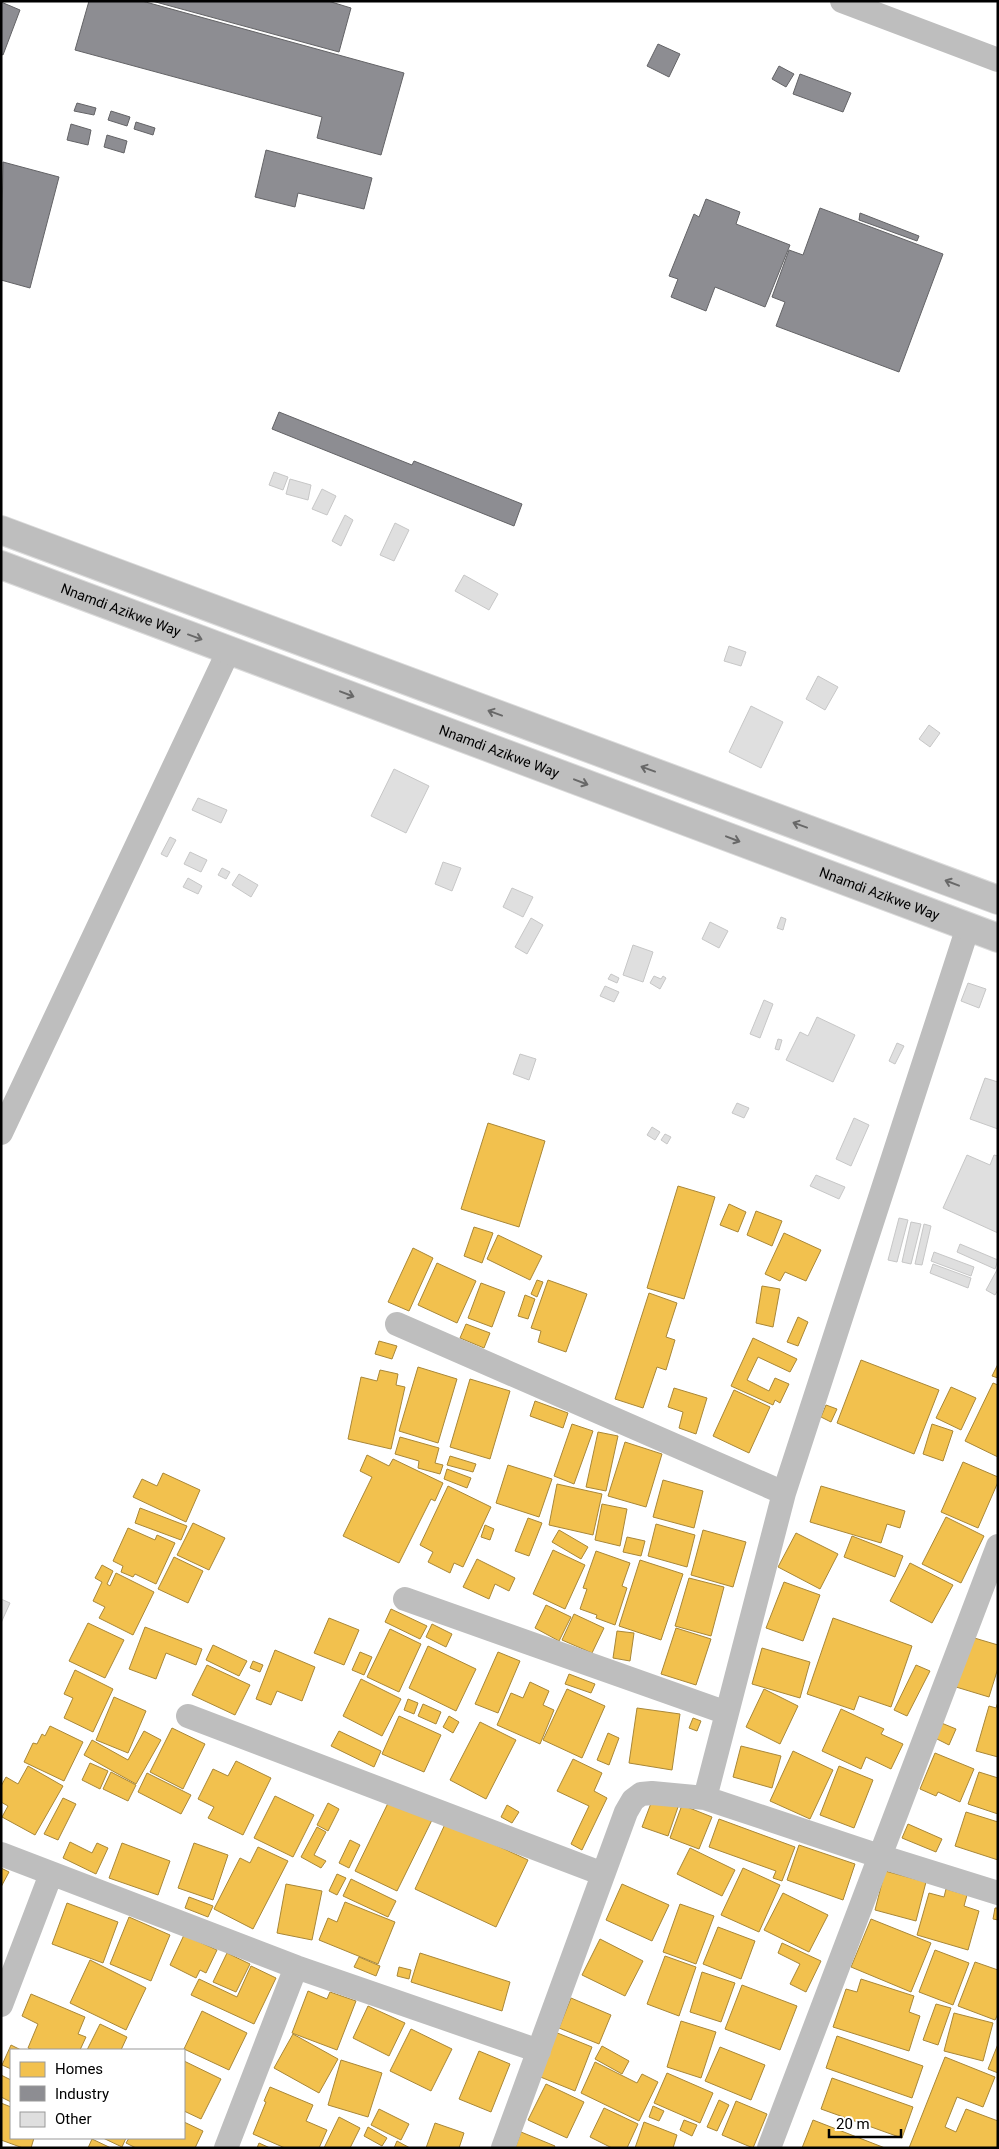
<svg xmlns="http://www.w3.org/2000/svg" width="999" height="2149" font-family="Roboto,sans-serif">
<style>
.homes{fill:#f2c14e;stroke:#a98737}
.industry{fill:#8d8d92;stroke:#636366}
.building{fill:#dfdfdf;stroke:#c7c7c7}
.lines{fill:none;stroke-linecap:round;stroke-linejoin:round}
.highway-casing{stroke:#dbdbdb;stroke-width:30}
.street{stroke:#bebebe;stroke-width:24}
.highway{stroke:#bebebe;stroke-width:28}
.oneway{stroke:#686868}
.labels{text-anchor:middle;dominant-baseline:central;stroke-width:5;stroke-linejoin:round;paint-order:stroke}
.street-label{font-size:14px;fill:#000;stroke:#fff}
</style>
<rect width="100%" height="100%" fill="#fff"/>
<path class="homes" d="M488,1123l57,18 -26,86 -58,-18z
M678,1186l37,11 -31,102 -37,-11z
M729,1204l17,8 -8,20 -18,-7z
M756,1211l26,10 -10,25 -25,-11z
M474,1227l19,6 -11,30 -18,-7z
M784,1233l37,17 -15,31 -21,-9 -5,9 -15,-7z
M498,1235l44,21 -12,24 -43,-21z
M413,1248l20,10 -24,53 -21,-9z
M437,1263l39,18 -19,42 -39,-18z
M537,1280l6,2 -6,15 -6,-3z
M548,1280l39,14 -21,58 -28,-10 3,-11 -10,-3z
M481,1283l24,9 -13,35 -24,-9z
M762,1286l18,3 -7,38 -17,-4z
M649,1293l28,10 -11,34 9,3 -9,30 -9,-3 -14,41 -28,-9z
M525,1295l10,4 -7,20 -10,-3z
M798,1317l10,5 -10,24 -11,-4z
M466,1324l24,9 -6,15 -24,-10z
M753,1338l44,21 -7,13 -32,-15 -11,23 22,11 6,-13 14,6 -9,19 -5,-3 -2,5 -42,-19z
M379,1341l18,5 -5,13 -17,-5z
M861,1360l78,30 -25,64 -77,-31z
M998,1364v14l-6,-2z
M418,1367l39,12 -19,64 -39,-12z
M380,1370l18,4 -2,11 9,2 -14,62 -43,-10 13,-62 16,4z
M470,1379l40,12 -20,68 -40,-12z
M993,1383l5,2v72l-33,-16z
M951,1387l25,11 -15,32 -25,-12z
M674,1388l33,10 -11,36 -17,-6 4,-16 -15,-5z
M734,1390l36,17 -21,46 -36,-17z
M535,1401l33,12 -5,15 -33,-12z
M826,1405l11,4 -6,13 -10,-5z
M572,1424l21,7 -19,53 -20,-8z
M932,1424l21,7 -10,30 -20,-7z
M598,1432l20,4 -12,55 -20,-4z
M400,1437l39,11 -4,15 8,2 -3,9 -22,-6 1,-7 -24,-7z
M625,1442l37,12 -16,53 -38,-11z
M367,1455l22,11 4,-7 50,24 -8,18 -4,-2 -32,64 -56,-27 29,-59 -12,-6z
M450,1456l26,8 -3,8 -26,-7z
M963,1462l35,15v5l-20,46 -37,-16z
M508,1465l44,14 -13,38 -43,-14z
M447,1469l24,9 -4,10 -23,-9z
M163,1473l37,17 -14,32 -53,-25 9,-18 15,7z
M663,1480l40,11 -9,37 -41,-11z
M557,1484l45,10 -9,41 -44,-10z
M448,1486l43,21 -28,60 -9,-4 -4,10 -22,-11 5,-10 -13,-7z
M821,1486l84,25 -5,17 -13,-4 -6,19 -71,-21z
M602,1504l25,5 -7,37 -25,-6z
M140,1508l47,18 -6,14 -46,-17z
M946,1517l38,19 -23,47 -39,-19z
M528,1518l14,5 -13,33 -14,-5z
M193,1523l32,15 -16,32 -32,-15z
M656,1524l39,11 -8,32 -39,-11z
M485,1525l9,4 -4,11 -9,-3z
M128,1528l27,12 2,-5 18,8 -19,41 -21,-10 -2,3 -12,-5 2,-6 -10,-5z
M559,1530l29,17 -7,12 -29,-17z
M703,1530l43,12 -13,45 -42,-12z
M796,1533l42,21 -18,35 -42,-22z
M852,1536l51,20 -8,21 -51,-20z
M627,1537l18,4 -4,15 -18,-4z
M553,1550l32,15 -20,44 -32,-15z
M596,1551l34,12 -8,23 5,2 -12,37 -19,-7 1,-3 -17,-6 7,-20 -4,-1z
M174,1557l29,14 -15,32 -30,-14z
M477,1559l38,19 -6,13 -14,-7 -6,15 -26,-12z
M640,1560l43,14 -22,66 -42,-14z
M910,1563l43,22 -21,38 -42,-22z
M102,1565l11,6 -6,13 3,2 6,-13 38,19 -21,43 -34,-17 6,-11 -12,-6 9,-19 -7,-4z
M689,1578l35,9 -13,49 -36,-10z
M784,1582l36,13 -17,46 -37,-13z
M546,1605l25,12 -12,24 -24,-13z
M391,1609l36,17 -7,13 -35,-17z
M574,1614l30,14 -12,25 -30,-13z
M329,1618l30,12 -15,35 -30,-12z
M833,1618l79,28 -21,61 -32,-11 -5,14 -47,-16z
M88,1623l36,17 -19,38 -36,-17z
M432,1624l20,10 -6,13 -20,-10z
M145,1627l57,22 -6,16 -30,-12 -10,26 -27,-10z
M676,1628l35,11 -15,46 -35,-11z
M390,1629l31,15 -22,48 -32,-15z
M617,1631l17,2 -4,28 -17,-3z
M971,1637l27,8v23l-9,29 -33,-10z
M213,1645l34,16 -8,15 -33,-16z
M428,1646l48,23 -20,42 -47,-23z
M762,1648l48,14 -10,36 -48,-14z
M275,1650l40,17 -13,34 -25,-10 -6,14 -15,-6z
M360,1652l12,5 -8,18 -12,-5z
M498,1652l22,9 -22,52 -23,-9z
M253,1661l10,4 -3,7 -10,-4z
M207,1665l43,20 -15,30 -43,-20z
M916,1665l14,6 -23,45 -13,-6z
M75,1670l38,19 -20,43 -29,-14 9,-20 -9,-4z
M569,1674l26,10 -4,9 -26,-9z
M361,1679l40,20 -19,37 -39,-20z
M530,1682l19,9 -6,14 11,5 -14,34 -43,-19 14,-32 12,5z
M567,1689l38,17 -23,52 -39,-18z
M764,1689l34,17 -18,38 -34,-17z
M114,1697l32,14 -18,42 -32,-13z
M408,1699l10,4 -4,11 -10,-4z
M998,1702v55l-22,-6 13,-45 7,2z
M423,1704l18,8 -5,12 -18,-8z
M637,1708l43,6 -8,56 -43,-7z
M841,1709l43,20 -3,5 22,10 -12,25 -25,-12 -5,12 -39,-18z
M399,1716l42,19 -17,37 -42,-18z
M449,1716l10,6 -6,11 -10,-6z
M693,1718l8,3 -4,10 -8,-3z
M480,1722l36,18 -30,59 -36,-19z
M939,1722l17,7 -7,16 -16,-8z
M50,1726l33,16 -19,39 -40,-19 9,-19 4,1 5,-10 3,2z
M172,1728l33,16 -22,45 -33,-17z
M144,1731l17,9 -25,44 -52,-29 8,-15 36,20z
M339,1731l42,20 -7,16 -43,-21z
M608,1733l11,5 -10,27 -12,-5z
M741,1746l40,10 -9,32 -39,-11z
M793,1751l40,19 -23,49 -40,-18z
M935,1753l39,16 -14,33 -22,-10 -2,4 -16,-7z
M573,1759l29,14 -8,18 13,7 -25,52 -11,-6 18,-38 -32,-15z
M236,1761l35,17 -28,57 -35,-17 6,-11 -16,-8 15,-30 15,7z
M90,1763l18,8 -8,18 -18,-9z
M28,1766l35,20 -28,49 -33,-18 6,-11 -7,-4v-16l5,-9 12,7z
M839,1766l34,14 -19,48 -34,-13z
M111,1772l25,13 -8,16 -25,-12z
M979,1772l19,6v36l-30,-10z
M147,1773l44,22 -10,19 -43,-22z
M275,1796l39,19 -21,42 -39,-19z
M63,1798l13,6 -18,36 -14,-6z
M653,1798l25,9 -10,29 -26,-9z
M390,1799l42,21 -35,71 -42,-20z
M328,1803l11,6 -11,22 -11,-6z
M507,1805l12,7 -7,11 -11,-6z
M682,1805l30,12 -13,32 -29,-11z
M966,1812l32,10v38l-43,-14z
M719,1819l76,28 -13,34 -9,-3 3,-7 -67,-24z
M446,1822l82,38 -32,67 -81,-38z
M908,1824l34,15 -6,13 -34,-14z
M317,1827l9,5 -12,23 12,6 -5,7 -20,-11z
M350,1840l10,5 -11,23 -10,-5z
M70,1842l22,11 5,-10 11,5 -12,26 -33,-16z
M122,1843l48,18 -12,34 -49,-17z
M194,1843l34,12 -15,45 -35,-12z
M799,1845l56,19 -12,36 -56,-20z
M258,1847l30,14 -35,68 -39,-20 26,-51 10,5z
M690,1848l45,22 -13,26 -45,-22z
M1,1868l8,4 -8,15z
M743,1868l37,17 -21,47 -38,-17z
M885,1871l41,11 -10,39 -41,-11z
M337,1874l9,4 -9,17 -8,-4z
M351,1879l45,22 -8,16 -45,-21z
M286,1884l36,7 -10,49 -35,-7z
M622,1884l47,21 -17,36 -46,-21z
M946,1889l21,6 -3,11 15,5 -11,39 -51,-15 12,-42 15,4z
M783,1893l45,22 -19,37 -45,-22z
M189,1897l24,9 -5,11 -23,-9z
M345,1902l50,20 -17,42 -59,-24 9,-22 9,4z
M67,1903l51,19 -15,41 -51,-19z
M680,1904l34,12 -18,48 -33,-12z
M995,1908h3v12l-5,-1z
M129,1917l41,18 -19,46 -41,-17z
M871,1919l60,24 -20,49 -60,-25z
M718,1927l37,14 -14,38 -38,-15z
M184,1935l33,15 -11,23 -6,-3 -4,8 -26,-13z
M600,1939l43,22 -18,35 -43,-21z
M782,1943l39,18 -15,31 -16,-8 10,-20 -22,-11z
M935,1950l34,13 -16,42 -34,-13z
M227,1953l23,11 -14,28 -23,-10z
M420,1953l90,29 -8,29 -91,-29z
M665,1956l31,11 -17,49 -32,-12z
M359,1957l21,9 -4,10 -22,-9z
M90,1960l56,28 -20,42 -56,-27z
M975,1962l23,8v44l-3,6 -37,-14z
M251,1966l25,12 -22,46 -63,-29 8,-16 38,18z
M399,1967l12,3 -2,9 -12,-3z
M702,1972l33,11 -14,39 -31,-10z
M861,1979l53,17 -5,16 11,4 -11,35 -76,-24 13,-38 11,3z
M742,1985l55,21 -17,44 -55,-21z
M308,1991l19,8 3,-7 26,9 -19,49 -45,-17z
M31,1994l54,23 -7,17 8,3 -6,13h-47l-5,-2 10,-24 -16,-8z
M571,1998l40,17 -12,29 -40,-16z
M936,2004l15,4 -13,37 -15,-5z
M368,2006l37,17 -16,33 -36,-18z
M202,2011l45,22 -18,37 -45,-21z
M954,2013l39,10 -10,38 -39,-10z
M681,2021l35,11 -15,46 -34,-11z
M100,2024l27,13 -6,13h-34z
M411,2029l41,20 -21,42 -41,-20z
M555,2032l37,15 -17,44 -37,-15z
M293,2034l45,25 -19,34 -45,-25z
M837,2036l86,30 -11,32 -86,-30z
M998,2044v29l-10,-4z
M11,2045l10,5h-10v19l-9,-4z
M602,2046l27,15 -7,13 -27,-15z
M720,2047l45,18 -14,35 -46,-19z
M479,2051l31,13 -19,48 -32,-13z
M945,2057l50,20 -12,30 -26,-10 -12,30 11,5 10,-23 32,12v27h-89z
M341,2060l41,13 -14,44 -40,-12z
M184,2061l37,18 -20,40 -17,-8z
M595,2062l42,21 5,-9 16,8 -19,39 -58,-28z
M667,2073l46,20 -13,30 -46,-20z
M1,2075l10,5v22l-10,-5z
M832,2078l81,29 -11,31 -81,-29z
M546,2084l38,18 -17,36 -39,-18z
M270,2087l43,18 -7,16 21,9 -8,18h-34l-32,-14 13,-32 -2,-1z
M719,2100l10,5 -12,26 -10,-4z
M736,2101l31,13 -14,34 -31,-13z
M1,2103l10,4v31h23l-3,10h-8l-22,-8z
M653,2106l11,5 -5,10 -10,-4z
M604,2108l34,16 -11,24h-15l-22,-11z
M379,2109l30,15 -8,16 -30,-15z
M339,2117l21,11 -10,20h-26z
M684,2120l13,5 -5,11 -12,-6z
M813,2120l72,28h-83z
M184,2122l19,9 -8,17h-59l-10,-5 3,-5h55z
M644,2122l33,13 -4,13h-38z
M435,2123l29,10 -5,15h-33z
M368,2127l19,11 -5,8 -18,-10z
M521,2132l34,14 -1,2h-39z
M103,2138h23l-4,9z
M92,2139l19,9h-23z
M397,2141l13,7h-16z
M259,2143l11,5h-13z"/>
<path class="industry" d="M89,1h53l262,72 -23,82 -64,-17 5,-21 -247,-67z
M152,1h176l23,7 -12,44z
M1,2l19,8 -17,45 -2,-1z
M658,44l22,10 -11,23 -22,-11z
M779,66l15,8 -8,13 -14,-8z
M800,74l51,19 -8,19 -50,-18z
M77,103l19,5 -2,7 -20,-4z
M111,111l19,6 -3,9 -19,-6z
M136,122l19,6 -2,7 -19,-6z
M71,124l20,6 -3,15 -21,-5z
M107,135l20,6 -3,12 -20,-6z
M266,150l106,28 -8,31 -66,-16 -3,14 -40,-10z
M3,162l56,15 -29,111 -29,-8z
M706,199l34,13 -4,12 54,21 -25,62 -50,-20 -9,24 -35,-14 7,-18 -9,-3 25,-62 5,3z
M820,208l123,46 -44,118 -123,-46 9,-24 -13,-5 17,-47 14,5z
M860,213l59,23 -2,5 -58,-21z
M279,412l133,53 2,-4 108,43 -8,22 -242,-97z"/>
<path class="building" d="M274,472l14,5 -5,13 -14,-5z
M290,479l21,6 -3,15 -22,-6z
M322,489l14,7 -9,19 -15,-6z
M345,515l8,5 -12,26 -9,-5z
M395,523l14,7 -15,31 -14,-6z
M464,575l34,19 -9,16 -34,-19z
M729,646l17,6 -5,14 -17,-5z
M818,676l20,11 -13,23 -19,-11z
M751,706l32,16 -22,46 -32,-16z
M929,725l11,8 -10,14 -11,-8z
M394,769l35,17 -23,47 -35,-17z
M198,798l29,12 -6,13 -29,-13z
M170,837l6,3 -9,17 -6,-3z
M190,852l17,8 -6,12 -17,-8z
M443,862l18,6 -9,23 -17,-7z
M222,868l8,4 -4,7 -8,-4z
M239,874l19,11 -7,12 -19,-12z
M188,878l14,8 -4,8 -15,-7z
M512,888l21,9 -10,20 -20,-10z
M781,917l5,2 -3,11 -6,-2z
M531,918l12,7 -16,29 -12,-7z
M710,922l18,9 -9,17 -17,-9z
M633,945l20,7 -10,30 -20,-7z
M611,974l8,4 -2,5 -9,-4z
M654,976l7,3 2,-3 3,2 -6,11 -10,-6z
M968,983l18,6 -7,19 -18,-7z
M605,986l14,6 -5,10 -14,-6z
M764,1000l9,4 -13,34 -10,-4z
M817,1017l38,18 -22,47 -47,-22 14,-28 8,4z
M778,1039l4,1 -3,10 -4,-1z
M897,1043l7,3 -9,18 -6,-3z
M520,1054l16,5 -7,21 -16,-6z
M985,1078l13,4v47l-28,-10z
M737,1103l12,5 -5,10 -12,-5z
M854,1118l15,7 -18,41 -15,-7z
M652,1127l8,5 -5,8 -8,-5z
M665,1134l6,3 -4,7 -6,-4z
M967,1155l23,10 4,-10 4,1v77l-55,-25z
M816,1175l29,12 -6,12 -29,-13z
M899,1218l9,2 -11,42 -9,-2z
M911,1222l10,2 -10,40 -9,-2z
M924,1224l7,2 -9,39 -7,-1z
M960,1244l38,16 -3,9 -38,-17z
M934,1252l40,15 -3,9 -40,-15z
M933,1264l38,14 -3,10 -38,-15z
M998,1268v22l-3,5 -9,-5z
M1,1599l9,4 -9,20z"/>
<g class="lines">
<g class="highway-casing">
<g id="highway">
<path d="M1,530l997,370"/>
<path id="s1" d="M1,565l997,373"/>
</g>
</g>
<path class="street" d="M842,1l156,59
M1,1133l228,-483
M397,1324l387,169
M405,1599l322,114
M188,1716l415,158
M705,1798l79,-305 184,-566
M1,1854l295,113 243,84
M1,2005l50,-131
M226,2148l70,-181
M503,2148l123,-336 7,-12 8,-6 11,-1 53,5 174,58 119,37
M769,2148l229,-602"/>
<use href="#highway" class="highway"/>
</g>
<defs><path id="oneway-shaft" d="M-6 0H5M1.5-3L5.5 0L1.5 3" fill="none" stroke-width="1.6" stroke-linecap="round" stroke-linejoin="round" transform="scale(1.25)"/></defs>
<g class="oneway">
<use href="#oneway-shaft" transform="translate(195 637) rotate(20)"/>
<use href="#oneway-shaft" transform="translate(347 694) rotate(21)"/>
<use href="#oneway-shaft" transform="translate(495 713) rotate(-160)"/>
<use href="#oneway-shaft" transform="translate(648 769) rotate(-160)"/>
<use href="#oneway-shaft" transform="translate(581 782) rotate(21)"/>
<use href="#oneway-shaft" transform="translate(800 825) rotate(-160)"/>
<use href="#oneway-shaft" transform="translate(733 839) rotate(21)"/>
<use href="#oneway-shaft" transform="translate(952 883) rotate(-159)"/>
</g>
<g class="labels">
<g class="street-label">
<text stroke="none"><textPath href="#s1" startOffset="128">Nnamdi Azikwe Way</textPath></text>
<text stroke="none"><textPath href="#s1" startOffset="532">Nnamdi Azikwe Way</textPath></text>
<text stroke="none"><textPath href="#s1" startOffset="938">Nnamdi Azikwe Way</textPath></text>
</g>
</g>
<rect width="999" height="2149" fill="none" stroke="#000000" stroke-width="5"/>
<rect x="10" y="2049" width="175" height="90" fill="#ffffff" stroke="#999999"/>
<rect x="20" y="2062" width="25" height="15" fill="#f2c14e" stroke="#999999"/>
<text x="55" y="2074" font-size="15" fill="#000000">Homes</text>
<rect x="20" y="2086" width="25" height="15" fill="#8d8d92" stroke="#999999"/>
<text x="55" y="2099" font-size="15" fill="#000000">Industry</text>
<rect x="20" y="2112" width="25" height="15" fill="#dfdfdf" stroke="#999999"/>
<text x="55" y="2124" font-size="15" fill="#000000">Other</text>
<path d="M829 2129v8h72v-8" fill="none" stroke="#000000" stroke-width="2.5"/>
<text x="836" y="2129" font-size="15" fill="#000000" stroke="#ffffff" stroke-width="4" paint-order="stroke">20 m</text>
</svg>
